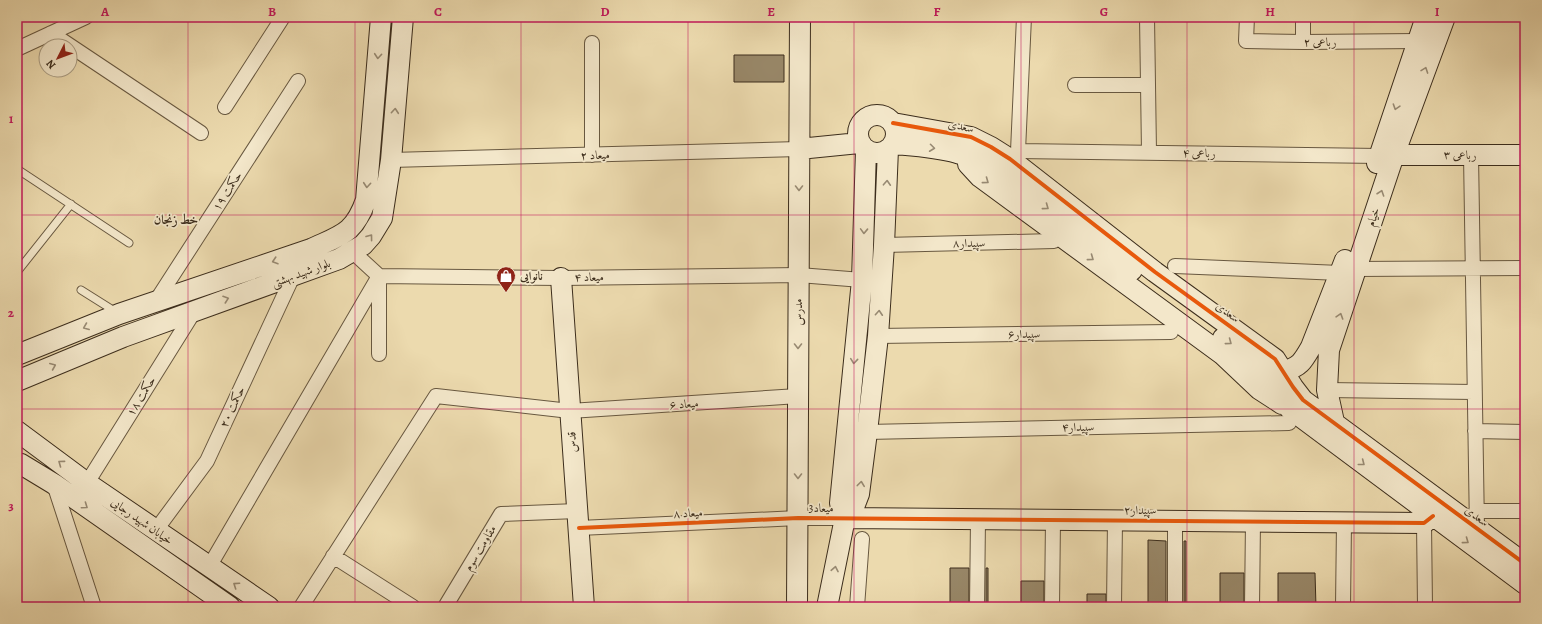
<svg xmlns="http://www.w3.org/2000/svg" width="1542" height="624" font-family="Alegreya,Amiri,serif">
<style>
.building{fill:#988768;stroke:#3c2d1c}
.lines{fill:none;stroke-linecap:round;stroke-linejoin:round}
.lane-casing{stroke:#685840;stroke-width:9}
.street-casing{stroke:#685840;stroke-width:16}
.secondary-casing{stroke:#3c2d1c;stroke-width:22}
.lane{stroke:#f3e7ca;stroke-width:7}
.street{stroke:#f3e7ca;stroke-width:14}
.secondary{stroke:#f3e7ca;stroke-width:20}
.cycleway-casing{stroke:#f3e7ca;stroke-width:6}
.cycleway{stroke:#e8590c;stroke-width:4}
.oneway{stroke:#988a73}
.grid{fill:none;stroke:#c2185b;stroke-width:1;stroke-opacity:0.55}
.labels{text-anchor:middle;dominant-baseline:central;stroke-width:3.5;stroke-linejoin:round;paint-order:stroke}
.street-label{font-size:12px;fill:#3c2d1c;stroke:#f3e7ca}
.poi-label{font-size:12px;font-weight:bold;fill:#3c2d1c;stroke:#f3e7ca;text-anchor:start}
.neighbourhood-label{font-size:13px;font-weight:bold;fill:#3c2d1c;stroke:#f3e7ca}
.neatline{fill:none;stroke:#c2185b;stroke-width:1.5}
.grid-label{font-size:13px;text-anchor:middle;font-weight:bold;fill:#c2185b}
</style>
<rect width="100%" height="100%" fill="#ecdaae"/>
<filter id="stains"><feTurbulence type="fractalNoise" baseFrequency=".005" numOctaves="4"/><feColorMatrix values="0 0 0 0 .2 0 0 0 0 .09 0 0 0 0 .02 0 0 0 .5 -.17"/></filter>
<radialGradient id="worn" r=".72"><stop offset=".6" stop-color="#630" stop-opacity="0"/><stop offset="1" stop-color="#630" stop-opacity=".3"/></radialGradient>
<path class="building" d="M734,55h50v27h-50z
M1148,540l18,1v66h-18z
M1184,541h2v66h-2z
M950,568h19v39h-19z
M986,568h2v39h-2z
M1220,573h24v34h-24z
M1278,573h37l1,34h-38z
M1021,581h23v26h-23z
M1087,594h19v13h-19z"/>
<g class="lines">
<g class="lane-casing">
<path id="lane" d="M17,169l112,74
M17,272l54,-68
M81,290l35,22"/>
</g>
<g class="street-casing">
<path id="street" d="M1024,17l-6,134 361,5
M1147,17l2,135
M1247,17l-1,24 57,1 115,-1
M51,33l150,100
M1303,42v-25
M17,49l69,-32
M1075,85h73
M225,107l58,-90
M592,155v-112
M1471,155l6,374
M391,160l408,-11
M884,245l170,-4
M1175,266l165,7
M1355,269l170,-1
M156,301l142,-220
M878,336l293,-4
M379,354v-78l182,2 238,-3 63,5
M1327,390l147,2
M1475,431l50,1
M867,432l422,-9
M87,483l108,-173
M54,484l40,123
M1476,511h49
M1424,523l1,84
M579,528l219,-10h47
M156,530l51,-69 86,-185
M333,556l80,51
M209,567l170,-291 -26,-24
M301,607l135,-211 134,15 228,-15
M445,607l56,-93 76,-3
M857,607l5,-68
M977,607l1,-88
M1052,607l1,-87
M1114,607l1,-87
M1175,607v-86
M1252,607l1,-86
M1343,607l1,-85"/>
</g>
<g class="secondary-casing">
<path id="secondary" d="M858 134a19 19 0 1 1 38 0a19 19 0 1 1-38 0Z
M893,123l78,14 20,10 19,12 145,113 120,87 18,28 10,13 222,164
M893,144c22,2 43,3 64,9 17,4 33,14 47,24l128,93
M799,149l60,-6
M1394,155h131
M1377,163l49,-146
M968,164l12,13 213,156 30,22 36,34 23,15
M561,278l23,329
M1223,338l36,26 10,12 10,19 11,14 235,175
M17,355l102,-41 192,-65c30,-14 43,-15 55,-49l15,-183
M1284,371c16,-4 19,-10 27,-24l34,-87
M17,381l106,-44 216,-78 24,-14 8,-9 11,-18 9,-58 12,-143
M1334,422l-7,-32 2,-40 65,-195 51,-138
M17,431l70,52 182,124
M17,463l4,1 33,20 176,123
M845,518l579,5 9,-7
M845,518l9,-11 5,-13 8,-62 11,-96 6,-91 4,-96
M797,607l3,-590
M827,607l18,-89 -5,-15 22,-223 4,-130"/>
</g>
<use href="#lane" class="lane"/>
<use href="#street" class="street"/>
<use href="#secondary" class="secondary"/>
<g class="cycleway-casing">
<path id="cycleway" d="M893,123l78,14 20,10 19,12 145,113 120,87 18,28 10,13 222,164
M579,528l219,-10 626,5 9,-7"/>
</g>
<use href="#cycleway" class="cycleway"/>
</g>
<defs><path id="oneway-chevron" d="M-2-3.5L2.5 0L-2 3.5" fill="none" stroke-width="1.6" stroke-linecap="round" stroke-linejoin="round"/></defs>
<g class="oneway">
<use href="#oneway-chevron" transform="translate(378 56) rotate(95)"/>
<use href="#oneway-chevron" transform="translate(1425 70) rotate(-70)"/>
<use href="#oneway-chevron" transform="translate(1396 107) rotate(108)"/>
<use href="#oneway-chevron" transform="translate(395 111) rotate(-85)"/>
<use href="#oneway-chevron" transform="translate(932 148) rotate(7)"/>
<use href="#oneway-chevron" transform="translate(986 181) rotate(36)"/>
<use href="#oneway-chevron" transform="translate(887 183) rotate(-87)"/>
<use href="#oneway-chevron" transform="translate(367 185) rotate(95)"/>
<use href="#oneway-chevron" transform="translate(799 188) rotate(90)"/>
<use href="#oneway-chevron" transform="translate(1381 193) rotate(-71)"/>
<use href="#oneway-chevron" transform="translate(1046 207) rotate(36)"/>
<use href="#oneway-chevron" transform="translate(864 231) rotate(92)"/>
<use href="#oneway-chevron" transform="translate(370 237) rotate(-53)"/>
<use href="#oneway-chevron" transform="translate(1091 258) rotate(36)"/>
<use href="#oneway-chevron" transform="translate(275 261) rotate(162)"/>
<use href="#oneway-chevron" transform="translate(226 299) rotate(-19)"/>
<use href="#oneway-chevron" transform="translate(879 313) rotate(-86)"/>
<use href="#oneway-chevron" transform="translate(1340 316) rotate(-72)"/>
<use href="#oneway-chevron" transform="translate(86 327) rotate(158)"/>
<use href="#oneway-chevron" transform="translate(1229 342) rotate(37)"/>
<use href="#oneway-chevron" transform="translate(798 346) rotate(90)"/>
<use href="#oneway-chevron" transform="translate(854 361) rotate(96)"/>
<use href="#oneway-chevron" transform="translate(53 366) rotate(-23)"/>
<use href="#oneway-chevron" transform="translate(61 463) rotate(-144)"/>
<use href="#oneway-chevron" transform="translate(1362 463) rotate(38)"/>
<use href="#oneway-chevron" transform="translate(798 476) rotate(90)"/>
<use href="#oneway-chevron" transform="translate(861 484) rotate(-83)"/>
<use href="#oneway-chevron" transform="translate(85 506) rotate(35)"/>
<use href="#oneway-chevron" transform="translate(1466 541) rotate(36)"/>
<use href="#oneway-chevron" transform="translate(835 569) rotate(-79)"/>
<use href="#oneway-chevron" transform="translate(236 585) rotate(-146)"/>
</g>
<path class="grid" d="M188,17v590M355,17v590M521,17v590M688,17v590M854,17v590M1021,17v590M1187,17v590M1354,17v590M17,215h1508M17,409h1508"/>
<defs>
<g id="shop-pin" transform="scale(1)"><path d="M0 17L-7.5 6A9.5 9.5 0 1 1 7.5 6Z" fill="#8f2418" stroke="#f3e7ca"/><path d="M-5-2.5h2.3a2.7 3.5 0 0 1 5.4 0H5L5.5 6h-11ZM-1.5-2.5h3a1.5 2.3 0 0 0-3 0Z" fill="#fff"/></g>
</defs>
<g fill-rule="evenodd">
<use href="#shop-pin" x="506" y="276"/>
</g>
<g class="labels">
<g class="street-label">
<text x="1320" y="42">رباعی ۲</text>
<text transform="translate(961 126) rotate(12)">سعدی</text>
<text transform="translate(1199 153) rotate(1)">رباعی ۴</text>
<text transform="translate(595 155) rotate(-2)">میعاد ۲</text>
<text x="1460" y="155">رباعی ۳</text>
<text transform="translate(227 191) rotate(-57)">حکمت ۱۹</text>
<text transform="translate(1373 217) rotate(-71)">خیام</text>
<text transform="translate(969 243) rotate(-1)">سپیدار۸</text>
<text transform="translate(301 273) rotate(-20)">بلوار شهید بهشتی</text>
<text transform="translate(589 277) rotate(-1)">میعاد ۴</text>
<text transform="translate(798 312) rotate(-90)">مدرس</text>
<text transform="translate(1228 312) rotate(36)">سعدی</text>
<text transform="translate(1024 334) rotate(-1)">سپیدار۶</text>
<text transform="translate(141 396) rotate(-58)">حکمت ۱۸</text>
<text transform="translate(684 404) rotate(-4)">میعاد ۶</text>
<text transform="translate(232 407) rotate(-65)">حکمت ۲۰</text>
<text transform="translate(1078 427) rotate(-1)">سپیدار۴</text>
<text transform="translate(572 442) rotate(-94)">قدس</text>
<text x="821" y="508">میعاد3</text>
<text x="1140" y="510">سپیدار۲</text>
<text transform="translate(688 513) rotate(-3)">میعاد ۸</text>
<text transform="translate(1477 516) rotate(36)">سعدی</text>
<text transform="translate(142 521) rotate(35)">خیابان شهید رجایی</text>
<text transform="translate(480 548) rotate(-59)">مقاومت سوم</text>
</g>
<g class="poi-label">
<text x="520" y="276">نانوایی</text>
</g>
<g class="neighbourhood-label">
<text x="176" y="219">خط زنجان</text>
</g>
</g>
<rect width="1542" height="624" fill="none" stroke="#ecdaae" stroke-width="44"/>
<g transform="translate(58 58) rotate(228)"><circle r="19" fill="#f3e7ca" stroke="#aa9d84"/>
<path d="M0-3L7 15L0 10L-7 15Z" fill="#8f2418"/>
<text y="-6" font-size="11" font-weight="bold" text-anchor="middle" fill="#3c2d1c">N</text>
</g>
<rect x="22" y="22" width="1498" height="580" class="neatline"/>
<g class="grid-label">
<text x="105" y="16">A</text>
<text x="272" y="16">B</text>
<text x="438" y="16">C</text>
<text x="605" y="16">D</text>
<text x="771" y="16">E</text>
<text x="937" y="16">F</text>
<text x="1104" y="16">G</text>
<text x="1270" y="16">H</text>
<text x="1437" y="16">I</text>
<text x="11" y="123">1</text>
<text x="11" y="317">2</text>
<text x="11" y="510">3</text>
</g>
<rect width="100%" height="100%" filter="url(#stains)"/>
<rect width="100%" height="100%" fill="url(#worn)"/>
</svg>
